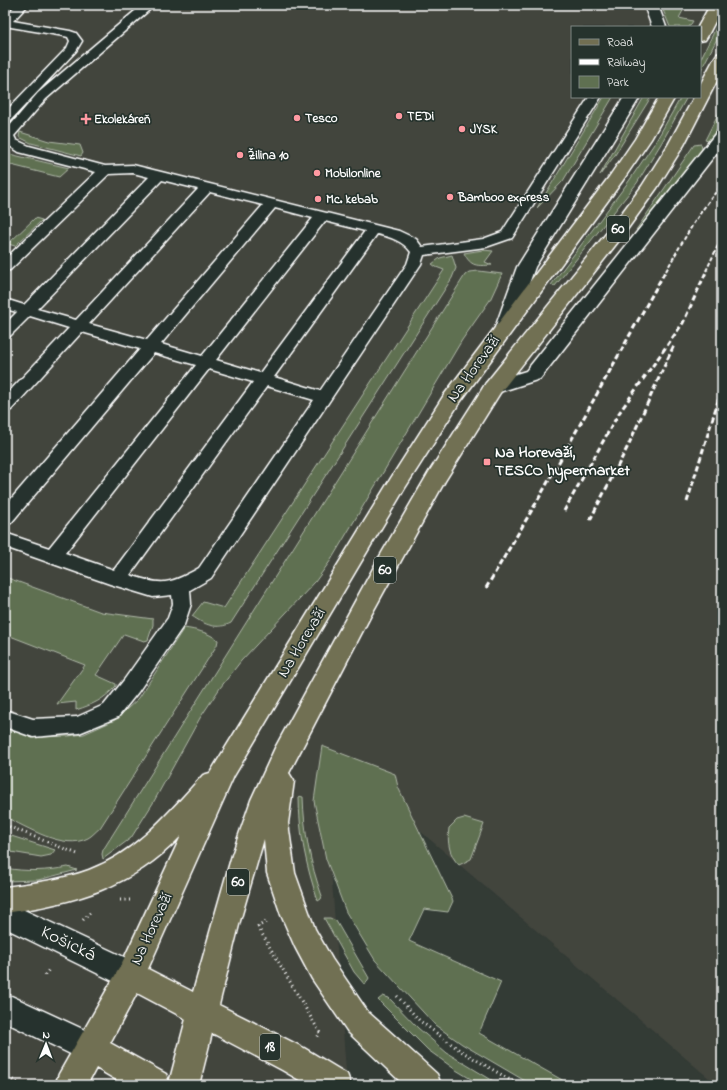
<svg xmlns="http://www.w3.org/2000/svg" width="727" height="1090" font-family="'Indie Flower',sans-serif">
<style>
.built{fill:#43453e;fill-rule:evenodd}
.green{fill:#5f7051;stroke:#afb8a8}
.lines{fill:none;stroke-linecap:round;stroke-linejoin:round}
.service-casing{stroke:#fff;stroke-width:3}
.minor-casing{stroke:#fff;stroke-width:3}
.primary-casing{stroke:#fff;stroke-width:3}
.path{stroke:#fff;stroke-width:3;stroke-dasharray:1 3.5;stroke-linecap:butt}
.service{fill:#26332d;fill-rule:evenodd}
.minor{fill:#26332d;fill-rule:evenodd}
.primary{fill:#716f52;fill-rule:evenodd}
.rail-far1{stroke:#fff;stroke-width:2;stroke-dasharray:4 2;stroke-linecap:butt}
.rail{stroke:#fff;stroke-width:3;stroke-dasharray:5.5 3;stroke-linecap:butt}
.poi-dot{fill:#ff9aa2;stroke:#26332d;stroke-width:1.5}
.labels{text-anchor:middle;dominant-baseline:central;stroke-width:3.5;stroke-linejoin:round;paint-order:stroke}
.far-poi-label{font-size:13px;font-weight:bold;fill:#fff;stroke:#26332d;text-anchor:start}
.shield{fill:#26332d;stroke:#bec2c0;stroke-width:1}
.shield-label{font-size:15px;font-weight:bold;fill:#fff}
.street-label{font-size:16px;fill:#fff;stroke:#26332d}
.poi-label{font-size:16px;font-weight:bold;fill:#fff;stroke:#26332d;text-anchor:start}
.near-street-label{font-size:19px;fill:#fff;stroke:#26332d}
</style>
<rect width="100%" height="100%" fill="#333b35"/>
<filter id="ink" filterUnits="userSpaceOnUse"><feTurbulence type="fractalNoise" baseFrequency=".025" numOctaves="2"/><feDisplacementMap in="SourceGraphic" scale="8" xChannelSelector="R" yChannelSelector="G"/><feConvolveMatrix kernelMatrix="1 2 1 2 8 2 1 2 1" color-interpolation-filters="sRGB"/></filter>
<g filter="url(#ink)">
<path class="built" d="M5,5h717v1080h-5l-395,-338 25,338h-342zM572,27h128v70h-128z"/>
<path class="green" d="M661,5h25l-7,13 14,3 -4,6h-19z
M719,22l3,1v6l-22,43v-12z
M604,97h9l-50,84 -26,27z
M644,97h7l-36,58 -15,20z
M681,97h6l-25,45 -25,41 -82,103 -4,-1 78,-104 27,-40z
M722,106v17l-14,18 -3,-1z
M20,132l29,9 31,4 3,8 -2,3 -50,-13 -12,-6z
M701,144l1,5 -60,78 -6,3 58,-85z
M5,153l64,15 -10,9 -52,-13 3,-4 -5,-2z
M35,218l7,2 -27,26 -7,-2z
M483,250l10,1 -8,11 7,3c-15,1 -21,2 -28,-12z
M452,255l4,13 -4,10 -221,345c-14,7 -26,2 -39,-7l11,-14 21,6 220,-338 -8,-3 -4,-3 8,-6z
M479,271l23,3 -12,26 -28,40 -131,220 -16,22 -74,79 -21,27 -20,30 -47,85 -22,35 -28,21 -1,-5 1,-4 362,-575 4,-3z
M5,577l96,35 52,7v6l-5,15 -4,1 -20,-7 -28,41 20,9v2c-13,14 -22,18 -40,24v-8l-19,2 28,-39 -80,-31z
M184,628c13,2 23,4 34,12l-1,5 -117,183c-4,3 -8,8 -12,10 -24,13 -61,-11 -83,-21v-91l15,6 20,5 28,-1 16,-2 31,-14 24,-22z
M322,746l73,28 3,13 55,114 -5,11 -24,-3 -15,32 92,41 -22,51 92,52h-39l-70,-41 -27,-19 -60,-65 -29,-48 -20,-53 -12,-58z
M299,796l4,1c1,34 7,66 19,99l-1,3 -3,2c-12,-35 -19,-68 -19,-105z
M464,818l20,6 -13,35 -12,6c-10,-10 -12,-23 -10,-37l8,-8z
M5,834l50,16 -4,5 -10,2 -36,-6z
M68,867l9,3 -39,10 -33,1v-13c21,4 42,3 63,-1z
M324,918h6l6,3 33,57 -4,7 -11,-13z
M383,996l6,2 29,30 29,25 53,32h-19l-25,-15 -28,-20 -50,-50z"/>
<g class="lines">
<g class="service-casing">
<path id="service" d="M16,5h12l-15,16 57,10 6,2 6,8 -6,10 -67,71 -4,1v-11l62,-64 3,-7 -2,-4 -4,-1 -59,-10v-10z
M142,5h13l-109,94 -32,37 2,4 13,6 76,20 28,-1 266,66 17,8 6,8 61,-8 19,-7 87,-135h12l-89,141 -26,9 -62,8 -3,9 -210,314 -21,12 1,14 -7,21 -46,67 -20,25 -39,16 -46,4 -28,-10v-17l28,9 44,-2 27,-12 20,-25 44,-62 5,-14 -1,-9 -19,2 -43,-13 -105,-37v-14l44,15 147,-183 -42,-12 -143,170 -6,1v-18l135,-157 -58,-17 -71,78 -6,1v-15l64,-68 -39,-12 -20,20 -5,2v-14l12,-12 -12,-3v-10l19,6 125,-128 -16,-4 -24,1 -99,96 -5,1v-12l91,-87 -77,-20 -14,-9v-16l3,1 30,-35zM162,180l36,9 -122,131 -39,-11zM210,192l53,13 -116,135 -58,-16zM275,208l38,10 -111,138 -41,-12zM325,221l40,10 -105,142 -44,-13zM377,234c13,3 26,7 34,18l-4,12 -87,127 -46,-14zM209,369l44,13 -139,188 -49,-17zM267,386l47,14 -115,168c-30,17 -37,18 -69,7z"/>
</g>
<g class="minor-casing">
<path id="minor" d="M644,5h14l8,22h-14z
M624,97h16l-105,170 -22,61 -2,4 -7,2 -7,-2 -2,-4 22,-61z
M722,131v15l-182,233 -47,15 -7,-1 -3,-5 3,-5 40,-12 190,-238z
M5,901l136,64 4,10 -4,10 -10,4 -10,-4 -116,-57z
M5,993l97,45 4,11 -4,11 -11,4 -86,-42z"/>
</g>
<g class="primary-casing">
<path id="primary" d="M710,5h12v3l-15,29 -2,3 -5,1v-14h-2z
M722,53v18l-38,74 -27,43 -36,50 -121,155 -55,88 -75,136 -81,156 5,8 -6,42 7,50 20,56 17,30 36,53 69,62 4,11h-37l-56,-53 -36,-53 -17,-32 -14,-32 -14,-42 -3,-34 -24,82 -21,84 85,43 43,26 4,11h-43l-26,-15 -70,-37 -13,52h-74l-29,-17 -9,17h-32l4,-11 62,-109 60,-129c-49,52 -107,67 -176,77v-26c28,-4 57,-7 84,-17 48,-18 80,-58 114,-95l7,-2 181,-295 53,-83 165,-218 26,-38 24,-42h16l-24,42 -28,41 -165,225 -53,83 -171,288 -86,193 45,23 39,-137 19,-55 24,-52 101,-185 53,-91 57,-89 123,-153 33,-44 26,-41 26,-48h6v-12l15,-28 2,-3zM137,993l49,26 -17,64 -3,-9 -56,-31z"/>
</g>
<path class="path" d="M5,825l75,30
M120,900h10
M83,920l8,-8
M257,927l9,-5
M258,927l62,106 -3,5
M45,975l5,-7
M397,996l23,25 41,30 58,34
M5,1075l16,10"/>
<use href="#service" class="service"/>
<use href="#minor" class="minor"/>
<use href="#primary" class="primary"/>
<path class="rail-far1" d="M666,271c17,-30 33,-60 56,-86
M706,271l16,-34"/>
<path class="rail" d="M687,502l35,-114
M564,511l55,-98 64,-90 24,-53
M590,520l37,-72 47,-103
M486,588l53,-90 127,-228"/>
</g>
</g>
<g class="poi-dot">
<circle cx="399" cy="116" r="4"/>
<circle cx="297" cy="118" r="4"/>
<path d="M84 113h4v4h4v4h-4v4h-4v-4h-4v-4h4z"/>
<circle cx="462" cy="129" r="4"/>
<circle cx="240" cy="155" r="4"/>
<circle cx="317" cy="173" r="4"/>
<circle cx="450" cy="197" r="4"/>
<circle cx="318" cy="199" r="4"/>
<rect x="483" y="458" width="8" height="8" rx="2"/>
</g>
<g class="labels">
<g class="far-poi-label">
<text x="407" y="116">TEDi</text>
<text x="305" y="118">Tesco</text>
<text x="94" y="119">Ekolekáreň</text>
<text x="470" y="129">JYSK</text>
<text x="248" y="155">Žilina 10</text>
<text x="325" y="173">Mobilonline</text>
<text x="458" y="197">Bamboo express</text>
<text x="326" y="199">Mc. kebab</text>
</g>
<g class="shield">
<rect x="607" y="216" width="22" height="26" rx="3"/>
<rect x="374" y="557" width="22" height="26" rx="3"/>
<rect x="227" y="869" width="22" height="26" rx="3"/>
<rect x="260" y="1034" width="20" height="26" rx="3"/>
</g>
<g class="shield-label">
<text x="618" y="229">60</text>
<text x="385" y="570">60</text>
<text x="238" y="882">60</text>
<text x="270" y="1047">18</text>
</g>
<g class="street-label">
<text transform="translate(474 369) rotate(-54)">Na Horevaží</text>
<text transform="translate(302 643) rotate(-59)">Na Horevaží</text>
<text transform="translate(152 929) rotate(-65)">Na Horevaží</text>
</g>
<g class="poi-label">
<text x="495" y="453">Na Horevaží,<tspan x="495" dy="18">TESCO hypermarket</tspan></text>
</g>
<g class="near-street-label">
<text transform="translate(68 944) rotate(26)">Košická</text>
</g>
</g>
<rect width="727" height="1090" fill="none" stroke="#26332d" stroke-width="20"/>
<rect x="10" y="10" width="707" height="1070" fill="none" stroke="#fff" stroke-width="1.5" filter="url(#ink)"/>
<rect x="571" y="26" width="130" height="72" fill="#26332d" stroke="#7d8581"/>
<rect x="579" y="39" width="20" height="6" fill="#716f52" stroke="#7d8581"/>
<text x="607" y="46" font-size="12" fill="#ffffff">Road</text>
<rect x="579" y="59" width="20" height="6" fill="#ffffff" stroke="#7d8581"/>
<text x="607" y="66" font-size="12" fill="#ffffff">Railway</text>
<rect x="579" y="76" width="20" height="12" fill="#5f7051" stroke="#7d8581"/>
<text x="607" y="86" font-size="12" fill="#ffffff">Park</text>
<g transform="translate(46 1044) rotate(1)" stroke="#26332d" stroke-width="3" paint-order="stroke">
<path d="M0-3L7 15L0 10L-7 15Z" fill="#ffffff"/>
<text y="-6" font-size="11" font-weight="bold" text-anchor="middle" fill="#ffffff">N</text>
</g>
</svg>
